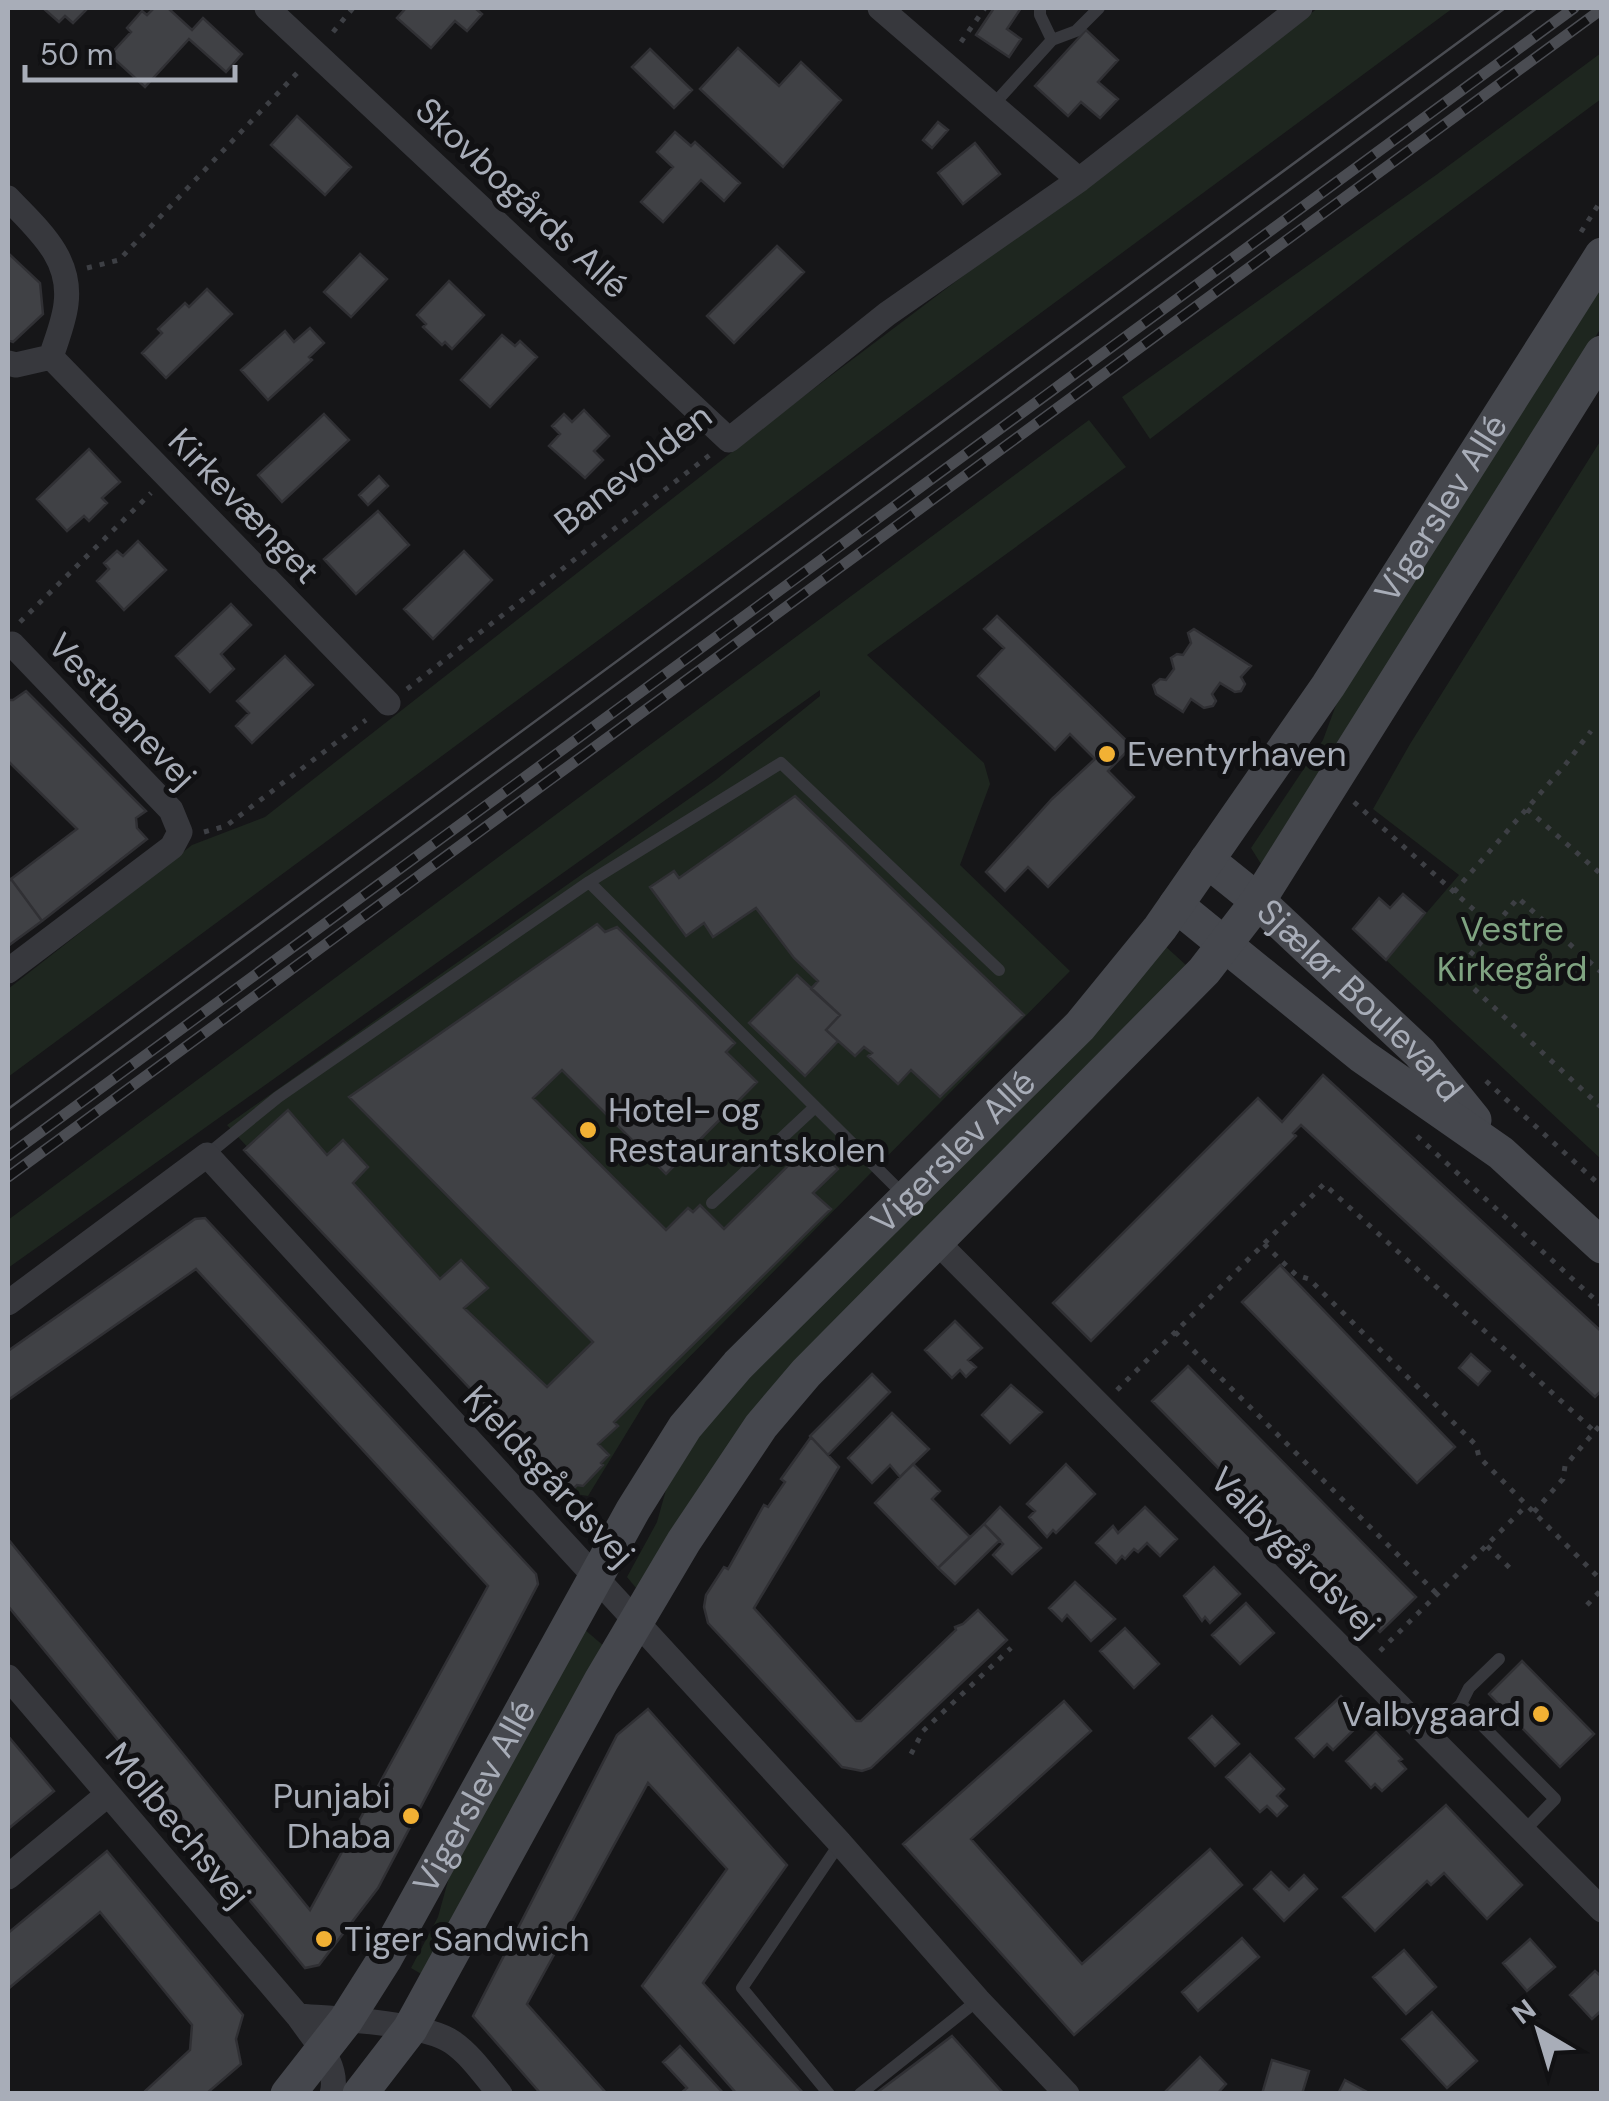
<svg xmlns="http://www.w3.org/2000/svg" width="1609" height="2101" font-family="'DM Sans',sans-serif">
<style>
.green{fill:#1e261f}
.building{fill:#404145;stroke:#303034;stroke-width:2.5}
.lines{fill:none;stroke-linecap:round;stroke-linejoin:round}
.path{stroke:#3d3f44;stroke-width:5;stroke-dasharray:5 8;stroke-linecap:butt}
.lane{stroke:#37383d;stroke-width:12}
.street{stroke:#37383d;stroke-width:25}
.secondary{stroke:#45474d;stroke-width:35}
.tram{stroke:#4a4c52;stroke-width:2.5}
.rail-casing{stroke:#4a4c52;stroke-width:11}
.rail{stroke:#111113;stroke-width:8;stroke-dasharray:22;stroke-linecap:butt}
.poi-dot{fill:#f2b134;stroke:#111113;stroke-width:4}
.labels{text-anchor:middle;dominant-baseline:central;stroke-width:10;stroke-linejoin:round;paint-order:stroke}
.street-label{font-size:35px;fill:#a8adb8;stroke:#111113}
.poi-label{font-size:35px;fill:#a8adb8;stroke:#111113;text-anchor:start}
.park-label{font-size:35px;fill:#7fa381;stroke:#111113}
</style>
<rect width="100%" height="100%" fill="#161618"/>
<path class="green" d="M1318,8h135l-1445,1069v-88l184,-144 73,-28 531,-415z
M1601,53v46l-197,146 -254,194 -28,-42 314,-222z
M1601,283v45l-340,536 -10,-16 72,-108 13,-35 62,-101z
M1089,420l37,47 -259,188 117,108 6,21 -30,81 110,106 -424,430 -58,95 -19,-3 -342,-368 490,-346 103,-83v-6l-812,578v-48z
M1601,440v719l-215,-199 73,-85 -86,-66 37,-65z
M1164,945l23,21 -551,622 -9,-11 30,-55 12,-43 29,-47z
M584,1629l21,18 -182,328 -12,-7 27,-51 13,-47z"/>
<path class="building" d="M43,8h45l-15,15 -8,-7 -6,6z
M154,8h14l24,22 11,-12 39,36 -16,18 -37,-33 -44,48 -35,-32 21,-23 -4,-4 15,-17 5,4z
M406,8h69l7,6 -15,17 -12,-10 -24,27 -34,-30z
M994,8h27l-14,21 14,10 -12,18 -33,-22z
M1086,30l32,30 -20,22 20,17 -18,19 -19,-16 -13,14 -33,-30z
M738,48l41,38 22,-24 40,38 -58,67 -83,-78z
M650,49l42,41 -18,18 -42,-41z
M297,116l54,51 -26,28 -54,-50z
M938,122l10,8 -16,18 -9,-8z
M675,132l16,14 4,-4 45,41 -16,18 -23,-21 -38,42 -22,-20 32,-35 -16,-15z
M975,143l25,31 -37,30 -25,-31z
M777,246l27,26 -70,71 -27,-27z
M8,253l32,30 3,31 -30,28 -5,-2z
M360,254l27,25 -36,38 -27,-25z
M449,281l35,34 -32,34 -7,-7 -3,3 -19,-18 3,-3 -9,-9z
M207,289l25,25 -66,64 -24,-25 20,-20 -4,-4 27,-26 4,4z
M310,328l14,15 -15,14 3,3 -44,40 -27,-30 44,-39 9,11z
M502,335l13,11 5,-5 17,16 -47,50 -29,-27z
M584,410l25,26 -15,15 9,9 -18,18 -36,-32 11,-12 -8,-8 12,-12 8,8z
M324,414l25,26 -67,62 -24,-27z
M89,449l31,33 -18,16 5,5 -18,18 -5,-5 -17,15 -30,-32z
M379,476l9,10 -20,19 -9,-10z
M378,511l31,34 -53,49 -32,-35z
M138,541l28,29 -42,40 -27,-29 12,-12 -5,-6 13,-12 6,5z
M464,551l28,29 -59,59 -29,-30z
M231,604l20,21 -30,29 13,15 -24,23 -34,-36z
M997,616l135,130 -24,25 26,26 -86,90 -20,-20 -23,24 -19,-19 66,-73 43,-40 -25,-25 -15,16 -77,-74 26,-28 -20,-19z
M1194,629l57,37 -10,11 4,7 -4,7 -6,1 -15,-9 -8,11 4,7 -3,5 -9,2 -13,-9 -8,13 -27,-18 -3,-9 7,-6 6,1 8,-11 -3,-11 6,-4 6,1 8,-12 -3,-10z
M285,656l28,29 -61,58 -16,-17 13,-13 -12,-12z
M26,691l120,120 -10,7 1,10 10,11 -105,82 -31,-42 66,-50 -69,-68v-61h5z
M795,796l229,219 -84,82 -29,-27 -13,14 -30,-28 4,-3 -8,-6 -9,9 -29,-26 14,-15 -29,-26 7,-8 -24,-23 -38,-50 -43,29 -9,-14 -18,13 -36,-49 24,-16 5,7z
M11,879l31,42 -34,25v-64z
M1403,894l22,19 -39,47 -33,-31 26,-31 11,10z
M597,924l8,8 12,-5 118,116 -9,9 31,30 -91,92 -104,-104 -29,28 133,132 22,-22 5,4 7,-7 24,24 87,-86 27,26 -25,24 18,16 -217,213 4,4 -20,18 11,11 -8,8 2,2 -20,21 -6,-1 -8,8 -325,-343 44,-40 39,45 16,-15 25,27 -15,16 87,96 21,-19 27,28 -24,20 83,79 46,-45 -244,-245z
M797,975l43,40 -14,15 12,11 -33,35 -56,-53z
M1323,1075l279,257v58l-7,7 -294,-272 -8,8 3,3 -205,205 -38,-38 205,-205 24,24z
M205,1218l331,356 2,10 -160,304 -59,77 -14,3 -297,-362v-67l302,371 178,-324 -292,-317 -188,131v-49l187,-132z
M1280,1265l175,182 -38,36 -175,-181z
M955,1321l27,27 -14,12 8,7 -10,10 -6,-7 -8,8 -27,-28z
M1471,1354l19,17 -12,14 -19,-17z
M1188,1366l228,231 -36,35 -228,-231z
M872,1374l18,18 -62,63 -18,-19z
M1011,1385l31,27 -32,31 -28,-28z
M892,1413l37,36 -29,28 -10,-12 -18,18 -24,-25z
M811,1437l28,30 -85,141 102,113h5l95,-91 -1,-3 8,-3 15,-14 29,30 -136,128 -9,3 -20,-4 -134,-144 -4,-16 2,-12 18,-28 4,2 36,-64 4,2 17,-25 -4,-3z
M913,1464l27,27 -8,8 38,38 -32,31 -63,-65z
M1066,1464l29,30 -39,39 -3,-3 -6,7 -18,-20 6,-6 -8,-7z
M1000,1507l41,41 -29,26 -19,-19 10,-11 -19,-20z
M1145,1507l32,32 -17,17 -13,-13 -9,9 -4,-3 -9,10 -3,-3 -6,7 -20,-20 17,-17 5,7z
M984,1524l16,16 -45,44 -17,-16z
M1214,1567l26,27 -30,29 -5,-6 -3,4 -18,-25z
M1075,1582l40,37 -24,22 -24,-26 -5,6 -13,-13z
M1246,1603l28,30 -34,31 -28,-29z
M1125,1628l34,36 -25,24 -34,-37z
M1522,1661l72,73 -34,33 -71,-73z
M1341,1696l23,24 -31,30 -6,-6 -13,13 -18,-19z
M1064,1701l27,30 -120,108 111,125 128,-115 32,36 -168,150 -171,-191z
M648,1709l139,156 -84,118 101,111h-67l-95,-108 85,-117 -79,-86 -121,221 80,90h-66l-68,-78 144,-281z
M1212,1716l27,28 -24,22 -26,-28z
M1376,1732l26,27 -3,2 7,8 -24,22 -7,-7 -4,4 -25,-27z
M8,1736l46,55 -46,38z
M1250,1754l34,35 -7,7 10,10 -10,10 -10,-10 -7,6 -34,-35z
M1446,1805l76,80 -35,34 -43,-46 -13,12 -4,-4 -52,50 -32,-34z
M107,1851l136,164 -7,24 5,25 -35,30h-64l48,-44 2,-25 -92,-113 -92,77v-56z
M1271,1872l18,18 15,-15 13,14 -33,32 -30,-32z
M1242,1938l17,19 -61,54 -16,-19z
M1530,1939l25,28 -28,24 -24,-28z
M1404,1950l32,37 -30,27 -33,-37z
M1595,1971l7,6v33l-10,9 -22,-24z
M1432,2012l45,49 -30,27 -45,-49z
M952,2036l52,58h-129z
M680,2046l44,48h-44l7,-6 -24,-26z
M1200,2057l26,27 -9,10h-54z
M1272,2060l37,11 -7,23h-40z
M1345,2080l26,14h-33z"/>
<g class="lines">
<path class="path" d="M333,32l20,-24
M961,42l24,-34
M1581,232l21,-33
M87,268l32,-8 180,-189
M20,622l131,-129
M407,689l304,-235
M1354,802l139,125
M1527,809l75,66
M204,832l22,-6 140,-106
M1454,892l111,-127 26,-34
M1602,973l-84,-75 -62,74 146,136
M1486,1081l116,106
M1417,1136l185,170
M1264,1244l32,31 13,4 167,166 3,12 123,124
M1175,1332l262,262
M1117,1390l207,-206 270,247
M1534,1512l29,-33 2,-13 37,-43
M1487,1546l28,27
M1587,1605l15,-16
M1380,1651l147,-146
M911,1754l12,-23 88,-83"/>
<path class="lane" d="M1040,8v7l12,25
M993,105l59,-65 24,-9 23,-23
M589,882l317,315
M207,1155l71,-58 311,-215 192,-119 218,207
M712,1203l103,-96
M1461,1704l8,-16 30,-29
M1428,1735l33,-31 94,95 -32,33
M829,2094l-87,-106 98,-145
M860,2094l118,-94"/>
<path class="street" d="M267,8l462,432 158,-126 192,-134 221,-172
M880,8l199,172
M8,198c29,31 64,59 58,106 -2,18 -10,37 -15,53l-35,8 -8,-2
M51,357l337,346
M8,645l4,-1 159,166 9,22 -8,15 -164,124
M938,1243l664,667
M8,1303l199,-148 633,688 138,157 89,94
M8,1677l290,339c37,3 125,6 154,26 19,13 33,34 48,52
M8,1877l99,-82
M298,2016c15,22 42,49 34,78"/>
<g class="secondary">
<path id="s1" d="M1207,860l51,41 162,152 54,67"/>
<path d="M1176,905l186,151 139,97 101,93"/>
<path id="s2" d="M288,2094l58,-74 38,-60 249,-450 52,-83 53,-62 342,-339 80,-98 168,-242 274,-431"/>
<path d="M360,2094l50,-65 191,-348 83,-140 77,-115 45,-53 398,-402 54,-70 344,-548"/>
</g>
<path class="tram" d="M8,1109l1497,-1101
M8,1131l1529,-1123"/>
<g class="rail-casing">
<path id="rail" d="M8,1156l1566,-1148
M8,1177l1594,-1168"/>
</g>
<use href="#rail" class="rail"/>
</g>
<g class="poi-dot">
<circle cx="1107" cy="754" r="10"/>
<circle cx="588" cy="1130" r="10"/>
<circle cx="1541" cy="1714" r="10"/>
<circle cx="411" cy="1816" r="10"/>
<circle cx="324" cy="1939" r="10"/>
</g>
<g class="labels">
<g class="street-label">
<text transform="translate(522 198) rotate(43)">Skovbogårds Allé</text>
<text transform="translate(633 469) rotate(-38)">Banevolden</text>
<text transform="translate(244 506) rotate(46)">Kirkevænget</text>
<text stroke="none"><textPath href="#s2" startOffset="1972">Vigerslev Allé</textPath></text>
<text transform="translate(122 711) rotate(47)">Vestbanevej</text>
<text stroke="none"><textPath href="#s1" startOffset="208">Sjælør Boulevard</textPath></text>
<text stroke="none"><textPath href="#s2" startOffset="1162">Vigerslev Allé</textPath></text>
<text transform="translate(549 1476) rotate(47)">Kjeldsgårdsvej</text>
<text transform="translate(1295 1552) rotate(45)">Valbygårdsvej</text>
<text stroke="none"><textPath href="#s2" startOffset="352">Vigerslev Allé</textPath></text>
<text transform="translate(178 1825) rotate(50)">Molbechsvej</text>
</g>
<g class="poi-label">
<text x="1127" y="754">Eventyrhaven</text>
<text x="608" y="1110">Hotel- og<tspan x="608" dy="40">Restaurantskolen</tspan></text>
<text x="1521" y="1714" text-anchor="end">Valbygaard</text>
<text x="391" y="1796" text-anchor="end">Punjabi<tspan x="391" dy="40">Dhaba</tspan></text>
<text x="344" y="1939">Tiger Sandwich</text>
</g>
<g class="park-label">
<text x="1512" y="929">Vestre<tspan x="1512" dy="40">Kirkegård</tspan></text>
</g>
</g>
<rect width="1609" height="2101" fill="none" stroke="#a8adb8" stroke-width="20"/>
<g transform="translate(1539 2031) rotate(322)" stroke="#111113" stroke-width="8" paint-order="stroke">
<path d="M0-8L18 38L0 25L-18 38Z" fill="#a8adb8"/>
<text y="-15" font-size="28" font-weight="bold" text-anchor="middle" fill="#a8adb8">N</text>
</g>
<path d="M25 65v15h210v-15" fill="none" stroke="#a8adb8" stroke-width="5"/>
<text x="40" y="65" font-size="30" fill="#a8adb8" stroke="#111113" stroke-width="8" paint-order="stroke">50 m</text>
</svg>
